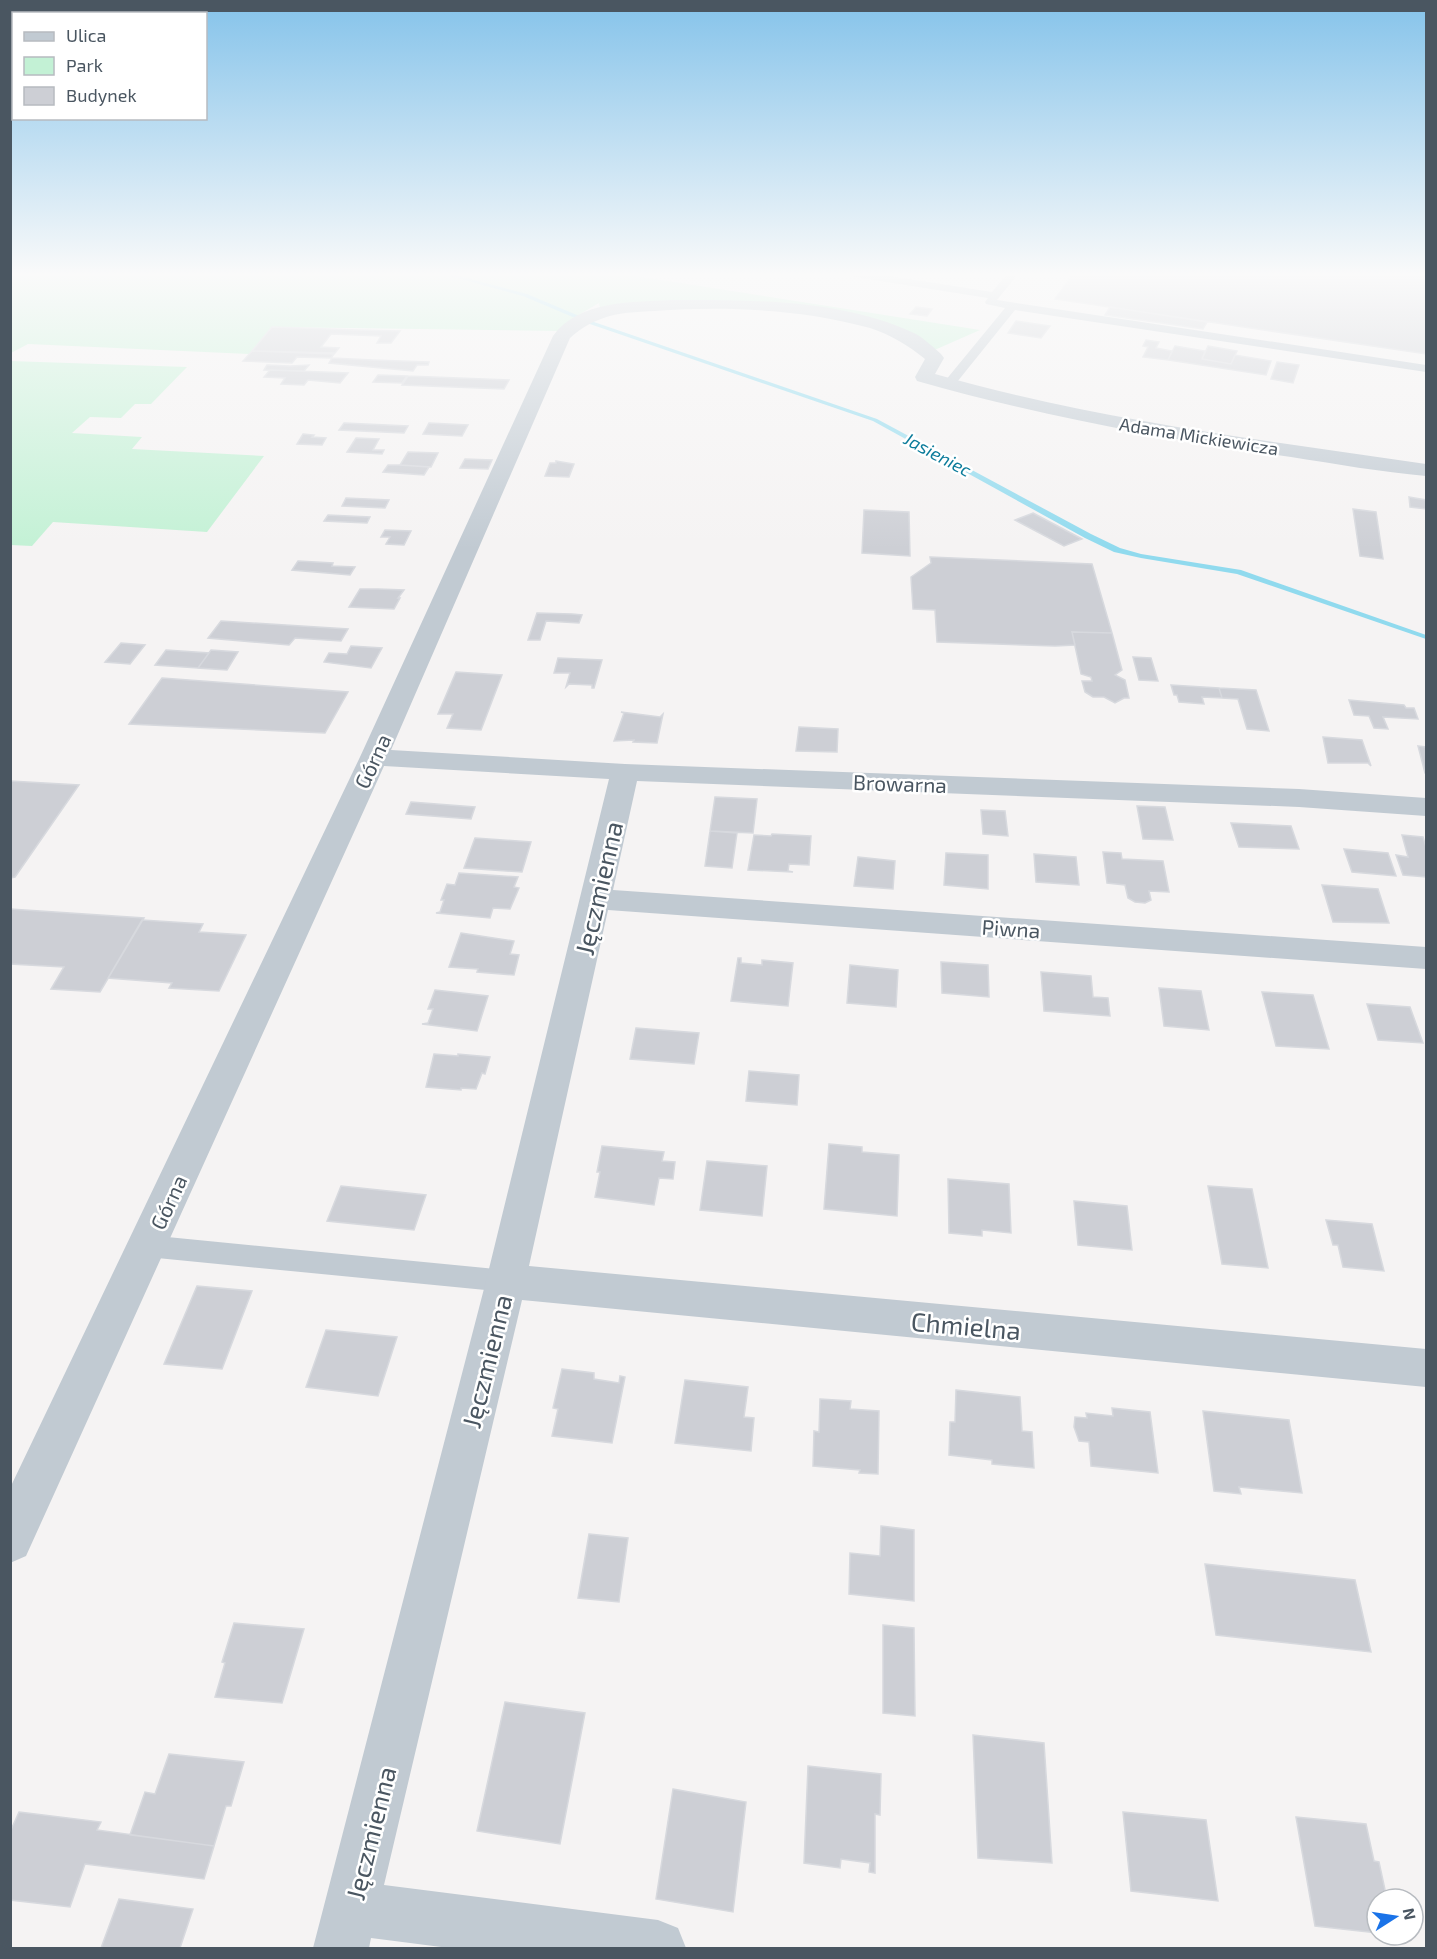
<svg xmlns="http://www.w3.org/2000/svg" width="1437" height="1959" font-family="'Exo 2',sans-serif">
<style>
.green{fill:#c3f1d5}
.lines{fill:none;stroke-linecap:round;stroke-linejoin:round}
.stream{fill:#90daee;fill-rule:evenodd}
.building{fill:#cdcfd5;stroke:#d7d9de;stroke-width:1.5}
.lane{fill:#c1cad2;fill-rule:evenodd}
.street{fill:#c1cad2;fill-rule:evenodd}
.labels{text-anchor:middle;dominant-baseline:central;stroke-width:5;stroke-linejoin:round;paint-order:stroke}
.far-street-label{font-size:18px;fill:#4a5661;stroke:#fff}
.far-water-label{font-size:18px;font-style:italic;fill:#0c7c9b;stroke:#fff}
.street-label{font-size:21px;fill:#4a5661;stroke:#fff}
.near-street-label{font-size:26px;fill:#4a5661;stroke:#fff}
</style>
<rect width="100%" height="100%" fill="#f5f3f3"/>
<path class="green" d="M11,274h612l357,56 -50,22 -73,-34 -121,-13 -135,8 -2,-10 -24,14 -15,14 -288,-4 -23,27 -221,-10 -17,9z
M10,361l177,6 -36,37h-16l-14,14 -31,-1 -18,16 70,4 -10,12 132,7 -57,76 -154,-10 -21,24 -21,-1z"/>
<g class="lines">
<path class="stream" d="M443,274h9l75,20 64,27 286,98 214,115 29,14 21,6 100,16 185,65v4l-189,-65 -96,-16 -27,-6 -29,-14 -212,-117 -286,-98 -64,-27z"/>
</g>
<path class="building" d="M1073,274h336l17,3v77l-371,-55z
M916,307l16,2 -5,7 -17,-2z
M1110,307l97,15 -4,7 -98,-14z
M1016,321l34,5 -9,12 -33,-5z
M272,327l86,3 42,1 -9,12h-14l4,-7 -50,-2 -10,13 18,1 -4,5 -83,-2z
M1146,340l13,2 -3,6 16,3 -4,9 -25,-3 5,-10 -5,-1z
M1175,346l30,5 -3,8 29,5 4,-9 36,6 -5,14 -98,-15z
M1208,346l29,5 -6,13 -29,-5z
M252,351l82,3 -3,4 -34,-1 -5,6 -49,-2z
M332,358l41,2 56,2 -1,3h-11l-4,6 -84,-8z
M1277,362l22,3 -6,18 -22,-4z
M267,365l23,1 19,-1 -5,6 -40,-1z
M270,370l78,3 -8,10 -32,-3 -4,5 -23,-1 4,-6 -21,-1z
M378,375l29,1 -5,7 -29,-1z
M408,376l101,4 -5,9 -102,-4z
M344,423l64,3 -4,7 -65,-3z
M429,423l39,2 -6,11 -39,-2z
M303,434l11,1 -2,2 14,1 -4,7 -25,-1z
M356,438l23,1 -6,11h11l-2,4 -35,-2z
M408,452l30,1 -7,14 -31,-2z
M465,459l27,1 -4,9 -28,-1z
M556,461l18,3 -5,13 -24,-1 5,-13h6z
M388,465h12l29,2 -5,8 -41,-3z
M1409,497l17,3v9l-16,-2z
M346,498l43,2 -4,8 -43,-2z
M1353,509l23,3 7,47 -23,-3z
M864,510l45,2 1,44 -48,-3z
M1033,513l49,26 -18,7 -49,-26z
M328,515l42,2 -3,6 -43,-2z
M385,530l26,1 -7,14 -18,-1 4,-7h-9z
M930,557l162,7 20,69 -40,-1 3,13 -20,1 -118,-4 -2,-32 -22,-1 -2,-32 20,-14z
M298,561l35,2 -1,3 23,1 -5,8 -58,-5z
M360,589h18l26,1 -6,8h2l-6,11 -45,-2z
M537,613l35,1 10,1 -3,8 -33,-2 -6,19h-12z
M221,621l127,8 -7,12 -46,-3 -6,7 -81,-7z
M1072,632l40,1 10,37 -7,5 10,5 4,18h-5l-9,5 -11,-6h-11l-8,-5 -3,-11h10l-1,-4 -10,-3z
M121,643l24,2 -15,19 -25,-2z
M351,646l31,2 -11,20 -47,-6 5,-9 18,1z
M166,650l43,3 -11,15 -43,-3z
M211,650l27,2 -11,18 -29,-2z
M1133,657l18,1 7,23 -19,-1z
M558,658l44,2 -8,28h-2v-3l-23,-1 -3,3 4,-14h-16z
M456,672l46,3 -21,55 -34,-2 6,-14h-15z
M162,678l186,14 -23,41 -196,-9z
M1171,685l48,3 3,10 -20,-1 2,7 -25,-2 -2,-7h-3z
M1219,688l37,2 13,41 -22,-2 -9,-30 -16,-1z
M1349,700l55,5 2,3h8l4,11 -35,-2 5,12 -14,-1 -5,-12 -15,-1z
M621,712l39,5 3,-3 -6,29 -24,-1 1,-2 -20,1 10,-28z
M799,727l39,2 -1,23 -41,-1z
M1323,737l39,3 9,26 -3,-3h-40z
M1418,746l8,1v26h-1z
M10,781l69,4 -64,92 -5,1z
M715,797l42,2 -4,34 -43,-2z
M411,802l64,5 -4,12 -65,-5z
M1137,806l28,1 8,33 -30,-1z
M981,810l24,1 3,25 -25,-2z
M1231,823l60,3 8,23 -60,-2z
M710,831l27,2 -5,35 -27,-2z
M772,834l39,2 -2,29 -20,-1 -1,7 5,1 -45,-2 6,-35 17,1z
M1402,835l21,2 3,10v30l-23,-2 -7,-20 12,2z
M475,838l56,4 -9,30 -58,-4z
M1344,849l44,4 8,23 -44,-4z
M1103,852l18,1 1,6 41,2 6,31 -20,-1 2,9 -6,3 -10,-1 -7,-4 -3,-13 -18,-2z
M946,853l42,2v34l-44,-4z
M1034,854l42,3 3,28 -43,-3z
M858,857l37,4 -2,28 -39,-3z
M459,873l59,4 -4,10 5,1 -9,21 -17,-1 -3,10 -54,-5 4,-1 4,-12h-3l6,-16 8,1z
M1322,885l56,4 11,34 -56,-1z
M10,909l134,9 -44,74 -49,-3 13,-22 -54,-3z
M142,920l61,4 -4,8 47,3 -27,56 -50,-3 3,-5 -64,-5z
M461,933l53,8 -4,13 9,1 -5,20 -37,-3 1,-3 -29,-2z
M738,958h3v5l21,2v-5l31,3 -5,43 -57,-5z
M941,962l47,3 1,32 -47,-4z
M850,965l48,5 -2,37 -49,-4z
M1041,972l50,4 2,21 15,1 2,18 -66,-5z
M1159,988l42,3 8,39 -45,-4z
M435,990l53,6 -11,35 -55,-7 6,-1 5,-14h-5z
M1262,992l51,3 16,54 -53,-3z
M1367,1004l43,3 13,36 -45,-3z
M636,1028l63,5 -5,31 -64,-5z
M434,1054l24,2v-2l32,3 -5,17 -3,-1 -6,16 -15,-1v2l-35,-3z
M749,1071l50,4 -2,30 -51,-4z
M829,1144l33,3v5l37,3 -2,61 -73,-7z
M602,1146l62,6 -2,9 13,1 -2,17 -14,-1 -5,27 -59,-8 5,-25h-3z
M707,1161l60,5 -5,50 -62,-6z
M948,1179l61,5 2,49 -29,-3v6l-33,-3z
M341,1186l85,9 -12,35 -87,-9z
M1208,1186l44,3 16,79 -46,-4z
M1074,1201l53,5 5,44 -54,-5z
M1326,1220l46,4 12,47 -41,-4 -5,-22h-5z
M197,1286l55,5 -30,78 -58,-5z
M326,1330l71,7 -19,59 -72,-9z
M562,1369l32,4v6l25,4 1,-7 5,1 -13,66 -60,-7 6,-27 -5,-1z
M685,1380l63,7 -4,30 10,1 -3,33 -76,-8z
M956,1390l64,7 2,34 10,1 2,36 -42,-4v-4l-43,-5 1,-33h5z
M820,1399l31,2 -1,8 29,2 -1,63 -19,-1 1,-3 -47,-4 1,-35 5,1z
M1112,1408l38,4 8,61 -67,-7 -2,-24 -10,-1 -5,-14 1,-10 12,1 -1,-5 27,3z
M1203,1411l86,9 13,73 -63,-6 2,7 -27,-3z
M881,1526l33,4v71l-65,-7 1,-41 30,3z
M589,1534l39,4 -9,64 -41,-4z
M1205,1564l150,16 16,72 -155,-17z
M234,1623l70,6 -22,74 -67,-6 10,-34 -3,-1z
M883,1625l31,3 1,88 -32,-3z
M505,1702l80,11 -25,131 -83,-13z
M973,1735l71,8 8,120 -74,-5z
M169,1754l75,8 -13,44h-5l-12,40 -84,-11 15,-43 10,2z
M808,1766l73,8 -1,41 -5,-1v59l-6,-1 1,-9 -29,-4 -1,9 -36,-5z
M673,1789l73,13 -13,110 -77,-13z
M19,1812l82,10 -4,8 117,16 -10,33 -119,-15 -15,43 -60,-7v-68z
M1123,1812l83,8 12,81 -87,-10z
M1296,1817l70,7 8,37 5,1 8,37h-10v34l-62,-7z
M119,1899l74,10 -13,39h-79z"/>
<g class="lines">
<path class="lane" d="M850,274h27l115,18 15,-18h11l-21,26 429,65v7l-411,-62 -62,77 -4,1 -6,-4 2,-3 60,-73 -19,-4 -1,-2 3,-4 -133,-21z
M147,1235l359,35 9,3 4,8 -4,8 -9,3 -359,-35 -9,-4 -4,-7 4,-7z"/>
<path class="street" d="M674,300c79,0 169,-1 242,34 9,5 18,14 25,20l3,4 -9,16c161,46 326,66 491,90v12c-45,-4 -90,-12 -135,-19 -126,-18 -251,-41 -374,-76l-2,-4 10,-18c-17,-14 -34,-24 -55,-31 -68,-19 -145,-22 -215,-17 -18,1 -38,1 -54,8 -12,4 -22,11 -31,19l-179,412 234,14 674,25 127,9v18l-127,-9 -662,-26 -24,109 813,57v22l-818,-59 -79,356 897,83v38l-904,-87 -138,585 274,35 20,8 8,20h-237l-78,-10 -2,10h-56l173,-667 123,-502 -225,-13 -358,790 -16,7v-75l350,-731 193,-421c25,-36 82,-34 121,-36z"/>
</g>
<linearGradient id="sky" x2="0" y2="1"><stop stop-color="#85c3ea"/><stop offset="0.5" stop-color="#fafafa"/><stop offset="1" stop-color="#fafafa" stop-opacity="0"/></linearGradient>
<rect width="1437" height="549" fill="url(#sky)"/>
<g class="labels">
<g class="far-street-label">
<text transform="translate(1199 436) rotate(9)">Adama Mickiewicza</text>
</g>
<g class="far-water-label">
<text transform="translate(938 454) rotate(28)">Jasieniec</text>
</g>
<g class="street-label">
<text transform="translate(372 761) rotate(-65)">Górna</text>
<text transform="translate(900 783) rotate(2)">Browarna</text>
<text transform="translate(1011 928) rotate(4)">Piwna</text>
<text transform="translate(168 1202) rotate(-65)">Górna</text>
</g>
<g class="near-street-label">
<text transform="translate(598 888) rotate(-77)">Jęczmienna</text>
<text transform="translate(966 1325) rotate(5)">Chmielna</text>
<text transform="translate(486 1361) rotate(-76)">Jęczmienna</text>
<text transform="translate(370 1833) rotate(-76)">Jęczmienna</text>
</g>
</g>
<rect width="1437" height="1959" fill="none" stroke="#4a5661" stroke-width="24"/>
<rect x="12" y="12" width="195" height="108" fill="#ffffff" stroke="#b7bbc0" stroke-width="1.5"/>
<rect x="24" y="32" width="30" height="9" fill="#c1cad2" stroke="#b7bbc0" stroke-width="1.5"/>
<text x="66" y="42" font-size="18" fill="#4a5661">Ulica</text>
<rect x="24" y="57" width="30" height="18" fill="#c3f1d5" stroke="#b7bbc0" stroke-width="1.5"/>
<text x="66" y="72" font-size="18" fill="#4a5661">Park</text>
<rect x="24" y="87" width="30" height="18" fill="#cdcfd5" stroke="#b7bbc0" stroke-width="1.5"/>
<text x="66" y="102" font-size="18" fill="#4a5661">Budynek</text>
<g transform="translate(1395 1917) rotate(78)"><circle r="28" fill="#ffffff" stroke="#b7bbc0" stroke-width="1.5"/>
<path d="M0-4.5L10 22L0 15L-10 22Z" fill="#1a73e8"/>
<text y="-9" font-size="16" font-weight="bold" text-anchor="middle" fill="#4a5661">N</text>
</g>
</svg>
